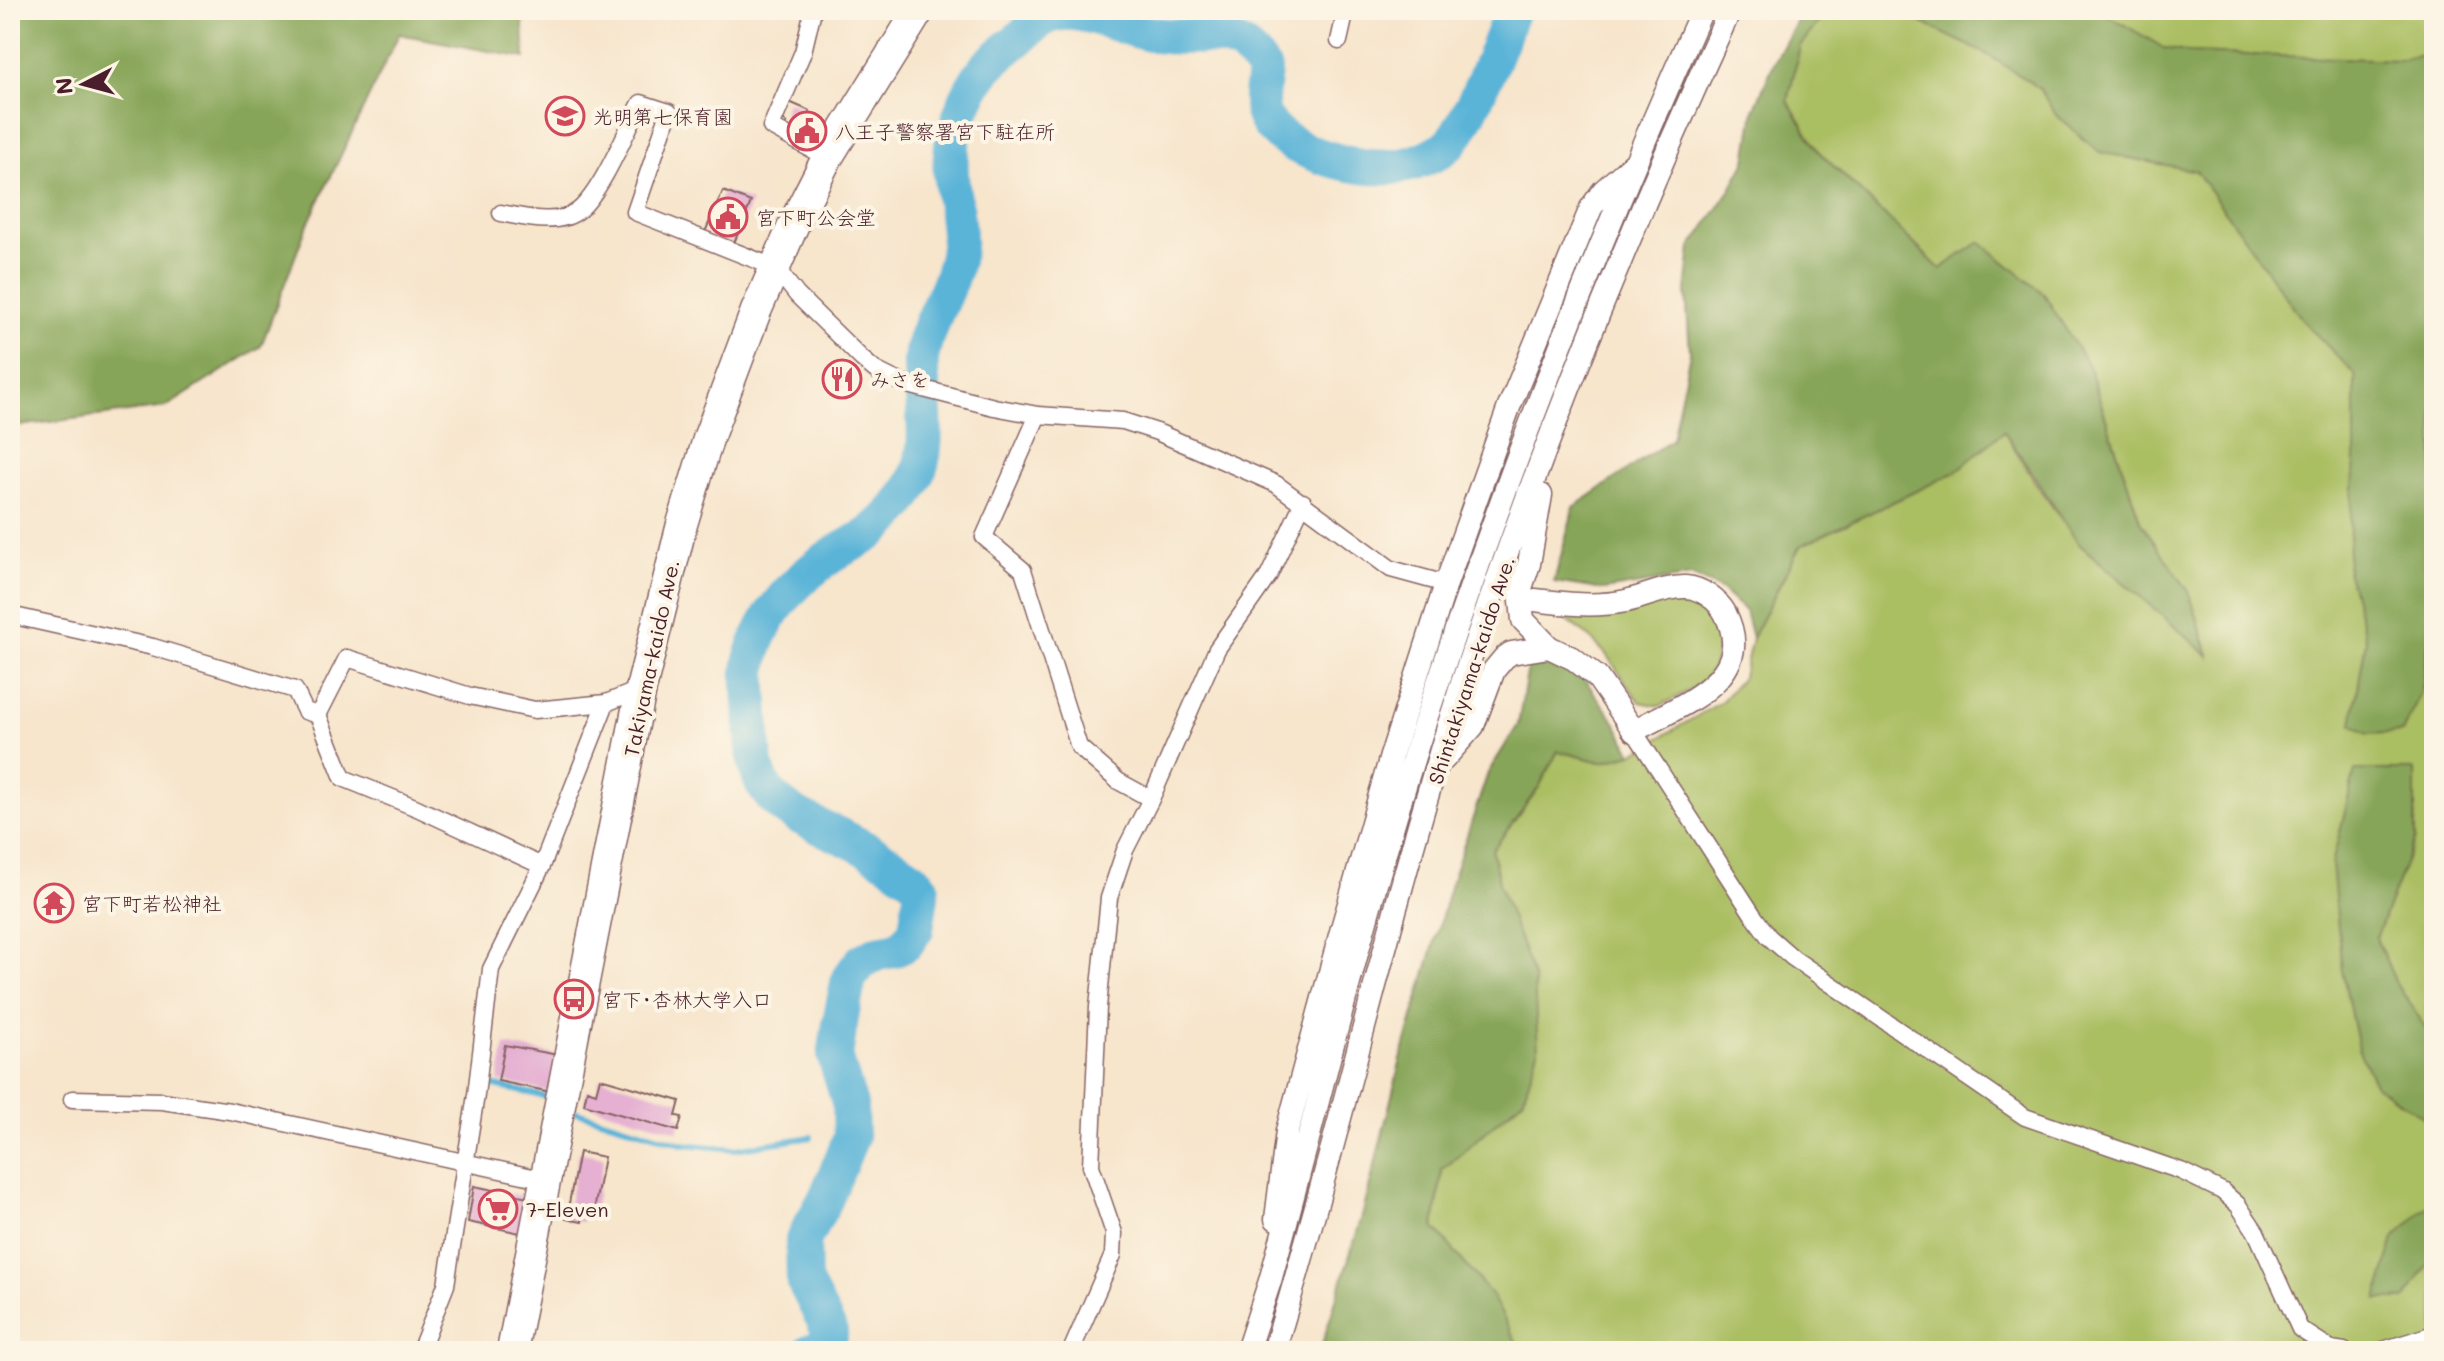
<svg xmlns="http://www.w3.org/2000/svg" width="2444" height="1361" font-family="Mali,'Klee One',sans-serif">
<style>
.green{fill:#aabe62;stroke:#7a6e46;stroke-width:2}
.forest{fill:#87a558;stroke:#686242;stroke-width:2}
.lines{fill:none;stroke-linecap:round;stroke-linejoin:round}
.stream{stroke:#5ab4d8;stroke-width:6}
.river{stroke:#5ab4d8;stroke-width:36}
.building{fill:#e5b0d2}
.street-casing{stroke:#876463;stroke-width:19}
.secondary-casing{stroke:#876463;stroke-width:25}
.highway-casing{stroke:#876463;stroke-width:33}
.street{stroke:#fff;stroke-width:16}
.secondary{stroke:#fff;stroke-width:22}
.highway{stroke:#fff;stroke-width:30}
.labels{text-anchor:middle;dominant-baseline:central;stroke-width:8;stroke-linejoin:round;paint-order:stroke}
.poi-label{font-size:20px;fill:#4a1f2b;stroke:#fcf5e5;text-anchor:start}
.street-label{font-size:20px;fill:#4a1f2b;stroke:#fcf5e5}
</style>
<rect width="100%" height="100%" fill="#fcf5e5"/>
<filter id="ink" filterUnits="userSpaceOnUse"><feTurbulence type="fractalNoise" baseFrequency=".0125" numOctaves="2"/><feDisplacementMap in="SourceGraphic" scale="16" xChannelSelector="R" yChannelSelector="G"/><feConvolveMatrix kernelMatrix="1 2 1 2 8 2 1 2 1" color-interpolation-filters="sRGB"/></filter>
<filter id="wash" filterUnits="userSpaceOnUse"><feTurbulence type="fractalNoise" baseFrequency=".006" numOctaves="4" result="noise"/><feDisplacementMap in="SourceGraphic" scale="32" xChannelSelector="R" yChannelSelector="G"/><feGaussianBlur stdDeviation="1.8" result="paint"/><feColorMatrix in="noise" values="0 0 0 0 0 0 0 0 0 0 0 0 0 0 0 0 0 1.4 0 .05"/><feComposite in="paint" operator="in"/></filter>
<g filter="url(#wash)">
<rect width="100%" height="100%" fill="#f7e5cc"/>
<path class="green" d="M1828,10h606v1341h-913l-29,-55 -58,-68 8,-58 81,-71 -23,-212 -8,-36 47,-64 19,-36 43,11 31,-8 89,-52 22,-25 9,-39 48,-92 154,-73 50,-42 31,51 44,62 130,110 -20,-62 -49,-71 -51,-154 -149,-98 -122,-118 -30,-50 11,-55z
M1688,598c9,5 20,8 26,17 11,17 3,52 -11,65 -12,11 -29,18 -43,26l-20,-4 -35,-49 -18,-18 -36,-26 71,2z"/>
<path class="forest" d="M10,10h512l3,48 -126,-24 -93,194 -45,118 -95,61 -156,20z
M1803,10h25l-28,36 -12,55 30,50 122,118 40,-27 64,52 45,73 51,154 49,71 20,64 -130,-112 -75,-113 -50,42 -154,73 -48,92 -7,-27 -24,-22 -30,-13 -87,14 -50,-8 20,-75 98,-68 18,-86 -4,-61 5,-44 38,-56 17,-31 8,-51 20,-47z
M1896,10h203l65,38 26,5 213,7 31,-8v550l-12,88 -20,42 -34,2 -16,-10 14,-84 -19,-70 8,-111v-85l-51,-52 -108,-151 -97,-19 -43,-37 -17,-27 -51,-33z
M1554,664l31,16 32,45 15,29 -31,8 -43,-11 -19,36 -47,64 8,36 34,92 4,72 -15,48 -81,71 -8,57 58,69 29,55h-201l43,-138 37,-150 52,-183 36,-107 30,-48 10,-58z
M2355,770h60v69l-39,99 20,45 32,47h6v94l-58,-38 -18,-37 -16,-79 -10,-106z
M2434,1199v56l-29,44h-28l17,-61z"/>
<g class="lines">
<path class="stream" d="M486,1084l62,13
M577,1112l105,32 53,5 76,-12"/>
<path class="river" d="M811,1351c11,-3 20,-7 19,-19l-26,-51 -1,-41 23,-42 25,-61 -1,-32 -15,-48 6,-40 8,-39 12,-16 16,-9 17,-3 12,-6 10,-15 6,-40c-7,-11 -13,-13 -24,-21 -16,-11 -33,-20 -51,-29 -34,-17 -79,-28 -90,-70 -4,-17 -4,-35 -5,-53 -1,-15 -3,-31 -2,-46 6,-50 46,-92 87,-118 11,-7 24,-11 35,-20 16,-13 32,-31 42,-50 16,-30 10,-64 8,-97 0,-8 -2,-18 -1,-26 5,-39 34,-73 37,-112 2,-32 -10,-61 -7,-92 2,-27 16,-64 33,-85 10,-12 23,-21 35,-31 11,-10 22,-22 37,-25 29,-6 62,13 90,19 47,12 85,-14 118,37 -1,15 -7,35 1,49 20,33 91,52 128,48 18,-1 43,-11 56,-23 20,-20 52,-105 63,-134"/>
</g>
<g id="blocks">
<path class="building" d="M787,101l23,10 -4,12 9,6 -7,12 -24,-12 3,-6 -4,-3z
M723,191l28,11 -17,41 -29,-11z
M505,1045l53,10 -7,37 -53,-11z
M600,1078l80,23 -4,15 6,1 -4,14 -94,-27 3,-14 9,3z
M579,1152l25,5 -11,59 -10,-2 -1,8 -16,-3z
M474,1186l54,11 -8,36 -52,-11z"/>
</g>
</g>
<g filter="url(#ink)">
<use href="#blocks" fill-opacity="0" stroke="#876463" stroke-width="2"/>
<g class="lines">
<g class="street-casing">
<path id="street" d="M813,10l-10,42 -32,75 56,31
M1339,41l7,-31
M501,213c22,4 58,14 78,-3 23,-19 47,-79 62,-107l28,9 -34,100 141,56 21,27 65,64 13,11 16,8 17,7 86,22 44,8 85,6 34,11 119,52 115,85 55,15
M1038,415l-54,122 39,33 56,177 39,34 33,18
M10,615l143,32 142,43 10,21 13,4 29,-57 123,38 65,14 71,-7
M318,715l25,63 74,30 125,58
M1634,731l119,184 16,22 24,21 232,159 156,54 41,20 16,14 18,27 44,97 31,20 13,2
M72,1099l90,2 68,10 316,69
M420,1351l26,-66 30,-190 15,-126 51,-103 64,-163 35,-14
M1071,1351l42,-96 1,-22 -23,-67 7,-159 11,-109 16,-48 26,-51 66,-150 52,-74 34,-73
M2380,1351l54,-17"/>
</g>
<g class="secondary-casing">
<path id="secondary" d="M1535,600c31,4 61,7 91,1 19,-4 40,-15 60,-14 15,1 32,13 39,26 34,66 -46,92 -91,118l-37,-54 -23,-18 -25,-12 -26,-27 -3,-29 9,-27 12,-69
M1444,759l29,-33 21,-56 10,-12 7,-5 38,-6
M1276,1219l11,-88 55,-203 49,-172 55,-172 63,-177 82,-199 12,-17 29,-26
M1247,1351l23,-70c50,-180 92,-363 149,-540 80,-250 176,-492 283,-731
M1274,1351c70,-227 119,-460 194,-686 75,-223 164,-441 262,-655"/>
</g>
<g class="highway-casing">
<path id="highway" d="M512,1351l129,-662 41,-165 27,-88 47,-125 41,-94 30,-59 92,-148"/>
</g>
<use href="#street" class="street"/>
<use href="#secondary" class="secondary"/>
<use href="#highway" class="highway"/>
</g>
</g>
<defs>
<g id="school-ring" transform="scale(2)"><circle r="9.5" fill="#fcf5e5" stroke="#d1495b" stroke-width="1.5"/><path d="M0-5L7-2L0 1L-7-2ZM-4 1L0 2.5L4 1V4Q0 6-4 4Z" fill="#d1495b"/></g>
<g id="civic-ring" transform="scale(2)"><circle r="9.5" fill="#fcf5e5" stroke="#d1495b" stroke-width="1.5"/><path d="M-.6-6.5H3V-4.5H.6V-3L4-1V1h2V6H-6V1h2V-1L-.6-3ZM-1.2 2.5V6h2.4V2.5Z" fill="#d1495b"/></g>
<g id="restaurant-ring" transform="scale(2)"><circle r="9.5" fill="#fcf5e5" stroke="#d1495b" stroke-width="1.5"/><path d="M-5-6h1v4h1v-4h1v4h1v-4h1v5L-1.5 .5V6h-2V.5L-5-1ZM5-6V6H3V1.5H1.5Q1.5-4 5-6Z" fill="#d1495b"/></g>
<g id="temple-ring" transform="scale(2)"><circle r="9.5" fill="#fcf5e5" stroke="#d1495b" stroke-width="1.5"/><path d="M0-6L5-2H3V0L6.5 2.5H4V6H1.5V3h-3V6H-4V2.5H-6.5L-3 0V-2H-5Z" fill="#d1495b"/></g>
<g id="bus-ring" transform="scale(2)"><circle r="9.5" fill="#fcf5e5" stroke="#d1495b" stroke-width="1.5"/><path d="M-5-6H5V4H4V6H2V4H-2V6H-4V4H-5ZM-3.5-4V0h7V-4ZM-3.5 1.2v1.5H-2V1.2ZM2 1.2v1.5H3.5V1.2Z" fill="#d1495b"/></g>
<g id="supermarket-ring" transform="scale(2)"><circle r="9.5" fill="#fcf5e5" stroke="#d1495b" stroke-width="1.5"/><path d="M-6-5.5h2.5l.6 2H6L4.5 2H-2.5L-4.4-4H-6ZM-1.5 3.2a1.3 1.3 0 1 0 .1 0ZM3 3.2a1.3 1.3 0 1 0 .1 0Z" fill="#d1495b"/></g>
</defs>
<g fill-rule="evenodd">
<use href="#school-ring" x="565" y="116"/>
<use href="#civic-ring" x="807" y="131"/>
<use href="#civic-ring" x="728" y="217"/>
<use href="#restaurant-ring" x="842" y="379"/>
<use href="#temple-ring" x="54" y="903"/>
<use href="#bus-ring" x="574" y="999"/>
<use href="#supermarket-ring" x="498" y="1209"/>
</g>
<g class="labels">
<g class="poi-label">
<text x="593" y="116">光明第七保育園</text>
<text x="835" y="131">八王子警察署宮下駐在所</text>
<text x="756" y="217">宮下町公会堂</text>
<text x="870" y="379">みさを</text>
<text x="82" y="903">宮下町若松神社</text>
<text x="602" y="999">宮下･杏林大学入口</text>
<text x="526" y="1209">7-Eleven</text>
</g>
<g class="street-label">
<text transform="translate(651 658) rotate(-78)">Takiyama-kaido Ave.</text>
<text transform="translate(1471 670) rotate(-72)">Shintakiyama-kaido Ave.</text>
</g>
</g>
<rect width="2444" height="1361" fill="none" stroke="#fcf5e5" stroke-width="40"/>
<g transform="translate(84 84) rotate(264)" stroke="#fcf5e5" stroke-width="6" paint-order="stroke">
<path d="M0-6L14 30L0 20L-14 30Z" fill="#4a1f2b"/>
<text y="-12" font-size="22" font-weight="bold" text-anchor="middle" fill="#4a1f2b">N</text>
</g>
</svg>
